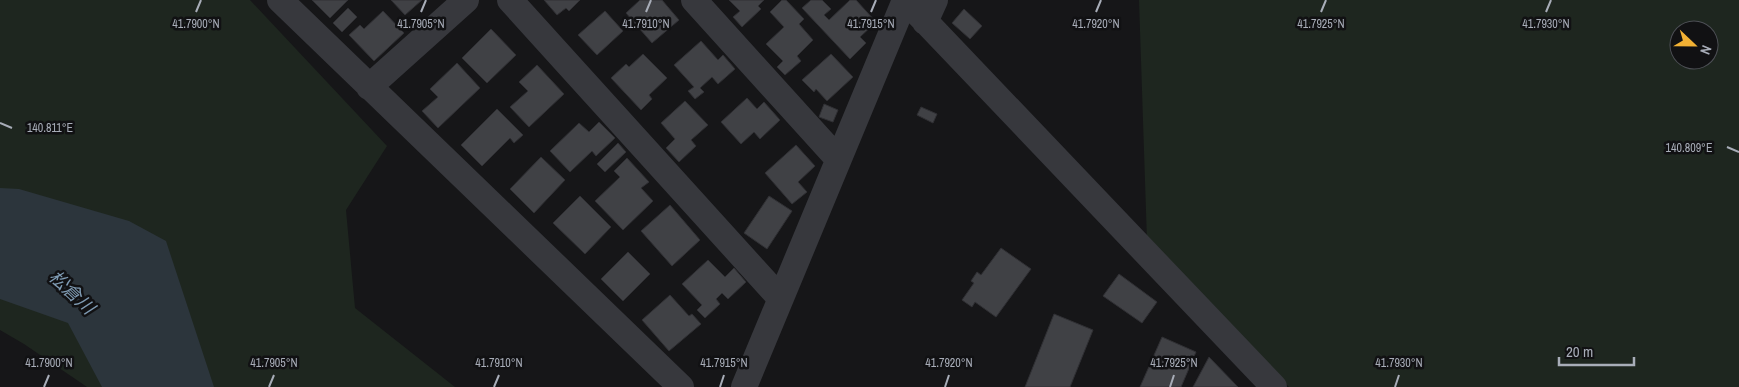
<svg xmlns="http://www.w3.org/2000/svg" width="1739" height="387" font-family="'Archivo Narrow','Noto Sans JP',sans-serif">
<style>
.green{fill:#1e261f;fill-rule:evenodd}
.water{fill:#2c353c}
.building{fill:#404145;stroke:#303034}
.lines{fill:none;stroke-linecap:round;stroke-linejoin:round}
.minor{stroke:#37383d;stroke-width:26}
.ticks{fill:none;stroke:#a8adb8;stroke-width:2}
.labels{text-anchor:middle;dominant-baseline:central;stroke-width:5;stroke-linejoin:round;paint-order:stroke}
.water-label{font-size:18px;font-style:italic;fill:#7f9bb3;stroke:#111113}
.ticks-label{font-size:12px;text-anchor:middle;fill:#a8adb8;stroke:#111113;stroke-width:5;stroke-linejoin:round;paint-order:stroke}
</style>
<rect width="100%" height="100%" fill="#161618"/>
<path class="green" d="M0,0h250l137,146 -41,64 9,98 100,79h-368l-63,-43 -24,-14z
M1139,0h600v387h-450l-142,-146zM1679,30h30v30h-30z"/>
<path class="water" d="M0,188l19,1 110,32 37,20 48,146h-112l-34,-64 -68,-24z"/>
<path class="building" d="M312,0h36l-18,18z
M391,0h31l-17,15z
M544,0h36l-11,11 -3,-3 -9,7z
M640,0h22l17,20 -27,23 -26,-30z
M729,0h35l-6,6 3,3 -19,18 -9,-10 7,-6z
M782,0h4l18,19 -5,5 14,16 -16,16 4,5 -16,14 -8,-8 6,-6 -17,-17 18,-17 -14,-15z
M811,0h11l9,9 -7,6 5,5 21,-20h6l20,22 -16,15 6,6 -16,16 -48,-51z
M348,8l9,9 -15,15 -9,-9z
M964,9l18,17 -12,13 -18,-16z
M383,11l21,22 -30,28 -25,-26 11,-10 4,4z
M605,11l18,20 -26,24 -19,-20z
M491,29l25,26 -29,28 -25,-25z
M701,41l17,19 5,-5 12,14 -17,15 -6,-7 -12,11 4,4 -9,7 -7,-8 6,-4 -20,-22z
M643,54l24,24 -18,17 3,4 -11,11 -30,-32 15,-14 3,3z
M831,54l22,23 -26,24 -11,-12 -2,3 -12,-12z
M457,63l23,25 -42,40 -16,-17 16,-14 -8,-8z
M537,65l27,29 -35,33 -19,-20 18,-16 -9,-9z
M747,98l10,11 7,-7 16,18 -20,19 -6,-7 -13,12 -20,-22z
M685,101l23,24 -17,15 5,6 -17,16 -13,-14 9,-9 -14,-16z
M824,104l14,6 -5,12 -14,-5z
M921,107l16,7 -4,9 -16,-8z
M497,109l26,26 -9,8 -4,-5 -28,28 -21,-21z
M599,122l16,16 -19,18 -4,-5 -22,21 -20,-21 29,-28 10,9z
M618,143l8,9 -21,20 -8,-8z
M796,145l19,21 -17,16 9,10 -15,12 -27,-31z
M541,157l24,23 -31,33 -24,-24z
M627,158l22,24 -8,6 12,13 -30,29 -28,-29 25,-24 -6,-6z
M580,196l31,31 -26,27 -32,-31z
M769,196l23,15 -25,38 -23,-16z
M670,205l30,35 -28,26 -31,-35z
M1001,248l30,21 -35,48 -21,-15 -3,5 -10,-7 12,-17 -3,-2 6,-9 4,3z
M628,252l22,22 -27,27 -22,-22z
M708,260l17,17 9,-9 12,14 -18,17 -6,-6 -6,6 4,5 -15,14 -8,-8 5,-5 -20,-21z
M1119,274l38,28 -15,21 -39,-27z
M670,295l19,21 3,-2 9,10 -32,27 -27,-31z
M1054,314l39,16 -23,57h-45z
M1162,337l34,15 -15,35h-41z
M1209,357l29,30h-45z"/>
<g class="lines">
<path class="minor" d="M280,0l401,387
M510,0l270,298
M694,0l144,159
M905,0l369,387
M925,22l10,-22
M369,87l97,-87
M744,387l161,-387"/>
</g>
<path class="ticks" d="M196,12l5,-12M421,12l5,-12M646,12l5,-12M871,12l5,-12M1096,12l5,-12M1321,12l5,-12M1546,12l5,-12M0,123l12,5M1727,147l12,5M44,387l5,-12M269,387l5,-12M494,387l5,-12M720,387l4,-12M945,387l4,-12M1170,387l4,-12M1395,387l4,-12"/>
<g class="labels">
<g class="water-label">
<text transform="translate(72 292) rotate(43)">松倉川</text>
</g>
</g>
<g class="ticks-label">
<text x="196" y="28">41.7900°N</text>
<text x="421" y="28">41.7905°N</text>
<text x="646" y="28">41.7910°N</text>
<text x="871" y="28">41.7915°N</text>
<text x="1096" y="28">41.7920°N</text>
<text x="1321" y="28">41.7925°N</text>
<text x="1546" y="28">41.7930°N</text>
<text x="50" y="132">140.811°E</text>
<text x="1689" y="152">140.809°E</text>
<text x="49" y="367">41.7900°N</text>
<text x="274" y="367">41.7905°N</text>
<text x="499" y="367">41.7910°N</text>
<text x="724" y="367">41.7915°N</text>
<text x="949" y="367">41.7920°N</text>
<text x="1174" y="367">41.7925°N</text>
<text x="1399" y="367">41.7930°N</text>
</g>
<g transform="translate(1694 45) rotate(112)"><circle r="24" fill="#111113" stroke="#4d4f55"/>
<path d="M0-4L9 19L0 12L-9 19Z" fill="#f2b134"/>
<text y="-8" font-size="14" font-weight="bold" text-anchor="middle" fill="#a8adb8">N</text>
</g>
<path d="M1559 357v8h75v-8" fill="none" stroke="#a8adb8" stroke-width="2.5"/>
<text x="1566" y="357" font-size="15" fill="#a8adb8" stroke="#111113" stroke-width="4" paint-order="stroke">20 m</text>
</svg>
